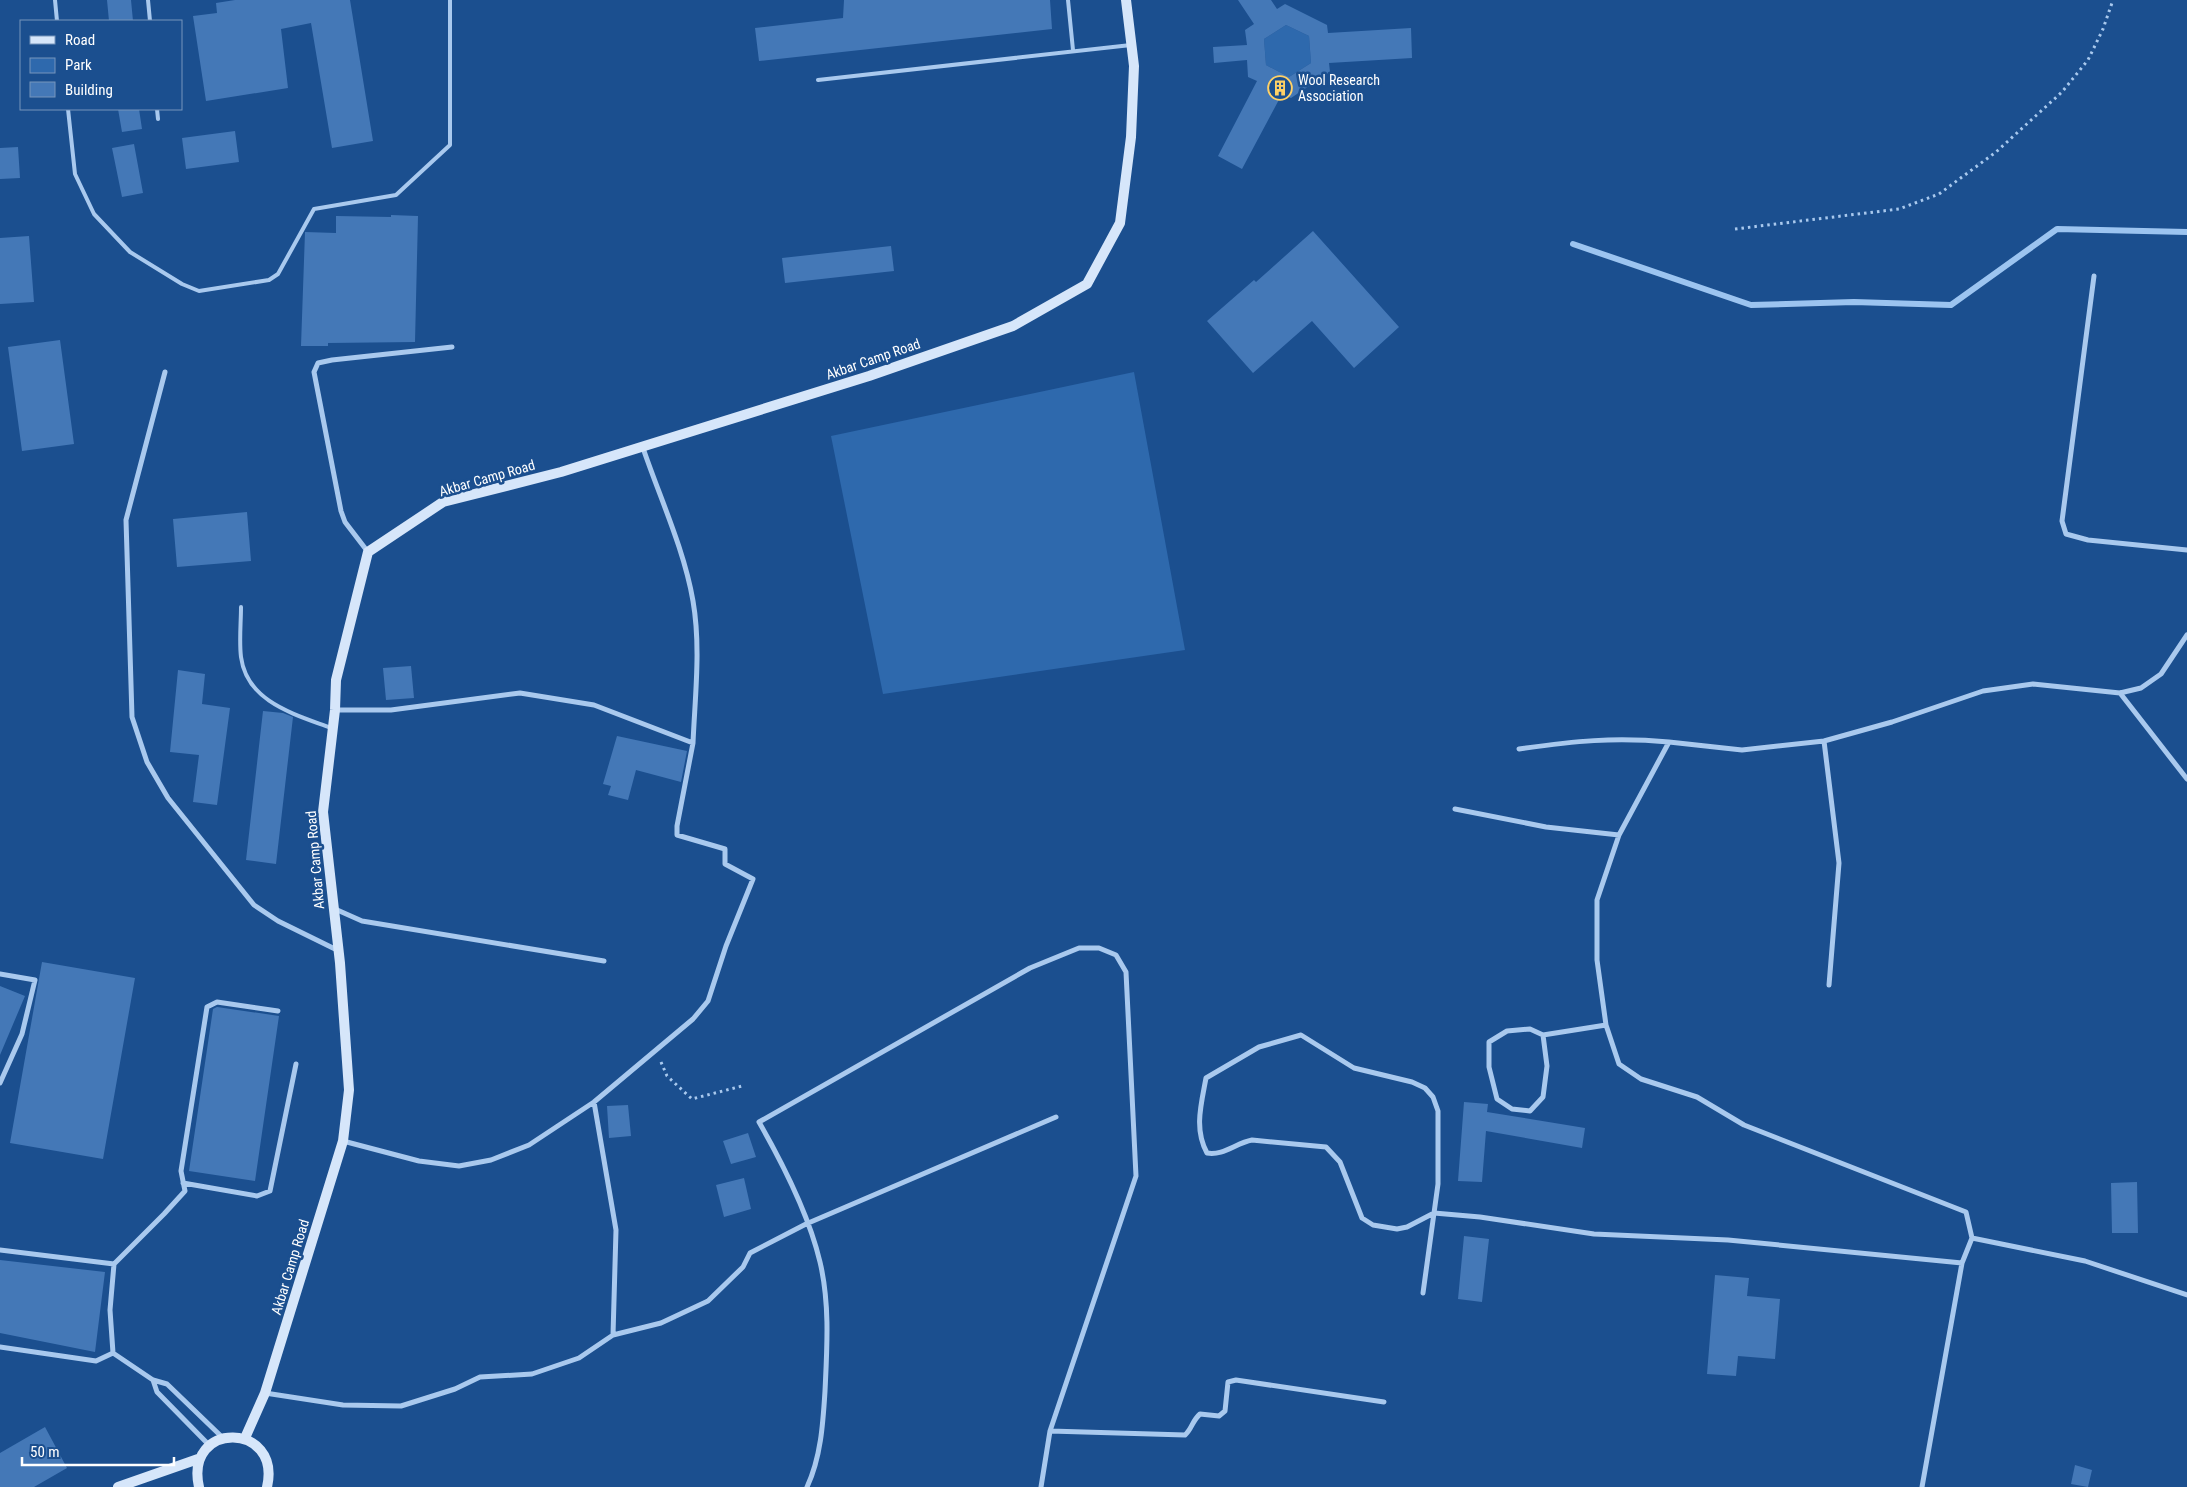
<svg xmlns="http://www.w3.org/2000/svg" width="2187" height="1487" font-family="'Roboto Condensed',sans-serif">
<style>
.green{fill:#2e69ad}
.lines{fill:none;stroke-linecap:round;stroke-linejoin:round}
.stream{stroke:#9cc4f0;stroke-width:6}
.building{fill:#4478b7;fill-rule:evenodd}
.path{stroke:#a9c9ee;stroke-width:3;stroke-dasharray:2.5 4;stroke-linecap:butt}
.lane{stroke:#a9c9ee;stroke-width:4}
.street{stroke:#a9c9ee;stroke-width:5}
.secondary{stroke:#d6e6fa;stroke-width:10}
.labels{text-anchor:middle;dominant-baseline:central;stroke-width:5;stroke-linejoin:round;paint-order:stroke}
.poi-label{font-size:14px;fill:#fff;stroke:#1b4f8f;text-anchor:start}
.street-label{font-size:14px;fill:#fff;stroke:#1b4f8f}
</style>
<rect width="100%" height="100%" fill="#1b4f8f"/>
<path class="green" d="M1286,25l23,11 2,27 -22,14 -23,-12 -2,-26z
M1134,372l51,278 -302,44 -52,-258z"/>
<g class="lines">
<path class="stream" d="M1573,244l178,61 103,-3 97,3 106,-76 130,3"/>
</g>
<path class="building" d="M107,0h24l2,21h-24z
M235,0h115l23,141 -41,7 -21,-125 -30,6 7,59 -82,13 -13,-85 24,-3 -1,-10z
M844,0h206l2,29 -293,32 -4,-33 88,-10z
M1238,0h33l6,9 8,-5 42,21 1,8 83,-5 1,30 -83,5 1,9 -39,26 -9,-4 -40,75 -24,-13 39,-75 -9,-4 -1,-17 -33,3 -1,-16 34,-2 -2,-15 9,-6zM1286,25l23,11 2,27 -22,14 -23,-12 -2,-26z
M118,109h21l3,20 -20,3z
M235,131l4,31 -53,7 -4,-31z
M134,144l9,49 -21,4 -10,-49z
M18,147l2,31 -20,1v-31z
M391,215l27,1 -3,126 -87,1v3h-27l4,-114 31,1v-17l55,1z
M1313,231l86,96 -45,41 -42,-47 -59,52 -46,-52 47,-41 2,2z
M29,236l5,66 -34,2v-66z
M891,246l3,25 -109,12 -3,-25z
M60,340l14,104 -52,7 -14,-104z
M247,512l4,49 -74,6 -4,-48z
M411,666l3,32 -28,2 -3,-32z
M178,670l27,4 -3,30 28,4 -13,97 -24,-3 6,-47 -29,-3z
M263,711l20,2 10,4 -17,147 -30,-4z
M617,736l70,15 -6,31 -45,-12 -8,30 -20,-5 3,-9 -8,-2z
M42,962l93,16 -32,181 -93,-16z
M0,986l25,10 -25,59z
M217,1007l62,9 -24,165 -66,-10 24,-162z
M1464,1102l24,2 -1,8 98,16 -3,20 -96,-17 -4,51 -24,-1z
M628,1105l3,31 -22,2 -2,-32z
M748,1133l8,24 -25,7 -8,-23z
M744,1178l7,31 -27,8 -8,-32z
M2137,1182l1,51h-26l-1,-50z
M1464,1236l25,3 -7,63 -24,-3z
M0,1260l105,12 -10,80 -95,-19z
M1715,1275l34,3 -2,18 33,3 -5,60 -37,-3 -2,20 -29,-2z
M45,1427l22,41 -33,19h-34v-34z
M2075,1465l17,5 -4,17 -17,-3z"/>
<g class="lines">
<path class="path" d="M1735,229l164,-20 40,-15 57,-42 66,-60 26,-32 15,-31 10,-29
M661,1062l6,14 25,23 50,-13"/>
<path class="lane" d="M55,0l2,21
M148,0l2,21
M1068,0l5,50
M818,80l313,-35
M68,109l7,65 19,40 36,38 52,32 17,7 70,-11 9,-6 36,-65 82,-14 54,-50v-145
M157,109l1,10
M241,607c0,16 -2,34 0,50 6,45 53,57 90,71"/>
<path class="street" d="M2094,276l-32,245 4,13 22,6 99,10
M165,372l-39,148 6,197 15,45 21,36 86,107 24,16 59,29
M368,552l-23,-30 -4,-11 -27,-139 4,-9 14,-3 120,-13
M2120,693l67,86
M335,710h56l129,-17 74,12 99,38c2,-47 8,-96 0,-142 -9,-52 -33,-103 -50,-153
M1824,741l15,122 -10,122
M1519,749c55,-8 95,-12 150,-7
M1455,809l91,18 73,8
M335,909l27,12 242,40
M0,974l35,6 -13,54 -22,49
M1543,1035l4,31 -4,31 -13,14 -18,-2 -15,-10 -8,-32v-25l18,-11 23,-2 13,6 63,-10
M594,1102l22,128 -3,105
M343,1141l76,20 40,5 32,-6 38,-15 65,-43 99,-83 15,-18 18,-55 27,-67 -28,-15v-15l-48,-14v-9l16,-83
M183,1183l74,13 13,-5 26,-127
M1434,1213l-27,14 -10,2 -24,-4 -11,-7 -22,-56 -14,-15 -74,-7c-16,3 -29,16 -45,13 -13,-24 -6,-48 -1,-75l53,-31 42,-12 53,33 58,14 13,6 8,9 5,14v73l-4,29 46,4 114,17 134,6 234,23
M1972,1238l113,23 102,34
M0,1250l114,14
M1423,1293l11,-80
M0,1347l96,14 17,-8
M153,1380l4,12 52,53
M265,1393l78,12 58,1 54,-17 25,-12 52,-3 47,-16 34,-23 48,-12 47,-22 35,-34 7,-14 56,-29 250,-107
M1050,1431l135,4c7,-6 7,-14 15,-21l19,2 6,-5 3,-29 8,-2 148,22
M223,1438l-56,-54 -14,-4 -40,-27 -3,-43 4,-46 50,-50 21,-23 -4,-20 26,-164 10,-5 61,9
M807,1487c14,-30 16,-64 18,-96 2,-43 5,-87 -5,-129 -11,-47 -37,-98 -61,-140l271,-154 49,-20h20l17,7 10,17 10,204 -86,255 -9,56
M1922,1487l40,-224 10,-25 -6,-26 -222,-87 -47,-28 -56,-18 -22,-15 -13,-39 -9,-65v-60l22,-65 50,-93 73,8 82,-9 68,-19 91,-31 50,-7 87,9 21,-5 20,-14 26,-39"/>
<path class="secondary" d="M245,1438l20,-45 78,-252 6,-51 -9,-127 -17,-151 12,-102 1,-30 32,-128 75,-50 118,-30 308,-96 144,-50 74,-42 33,-61 11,-86 3,-71 -8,-66
M118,1487l80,-28
M199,1487c-15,-67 83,-65 68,0"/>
</g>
<defs>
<g id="building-ring" transform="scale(1.25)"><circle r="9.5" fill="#1b4f8f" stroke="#ffd166" stroke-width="1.5"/><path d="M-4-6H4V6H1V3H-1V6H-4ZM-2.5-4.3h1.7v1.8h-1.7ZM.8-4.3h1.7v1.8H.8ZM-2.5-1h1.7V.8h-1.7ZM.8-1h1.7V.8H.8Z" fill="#ffd166"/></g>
</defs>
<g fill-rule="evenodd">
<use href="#building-ring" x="1280" y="88"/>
</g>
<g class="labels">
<g class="poi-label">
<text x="1298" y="80">Wool Research<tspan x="1298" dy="16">Association</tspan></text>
</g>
<g class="street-label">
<text transform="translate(873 359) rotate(-19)">Akbar Camp Road</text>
<text transform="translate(487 478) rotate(-16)">Akbar Camp Road</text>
<text transform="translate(315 860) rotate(-95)">Akbar Camp Road</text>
<text transform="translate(290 1267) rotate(-73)">Akbar Camp Road</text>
</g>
</g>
<rect x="20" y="20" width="162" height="90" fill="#1b4f8f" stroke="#7695bc"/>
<rect x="30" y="36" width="25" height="8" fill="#d6e6fa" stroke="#7695bc"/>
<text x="65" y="45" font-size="15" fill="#ffffff">Road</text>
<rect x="30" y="58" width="25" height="15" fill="#2e69ad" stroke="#7695bc"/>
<text x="65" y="70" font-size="15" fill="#ffffff">Park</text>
<rect x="30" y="82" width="25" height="15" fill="#4478b7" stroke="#7695bc"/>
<text x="65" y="95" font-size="15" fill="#ffffff">Building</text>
<path d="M22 1457v8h152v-8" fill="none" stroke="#ffffff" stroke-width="2.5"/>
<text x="30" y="1457" font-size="15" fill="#ffffff" stroke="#1b4f8f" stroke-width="4" paint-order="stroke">50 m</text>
</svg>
